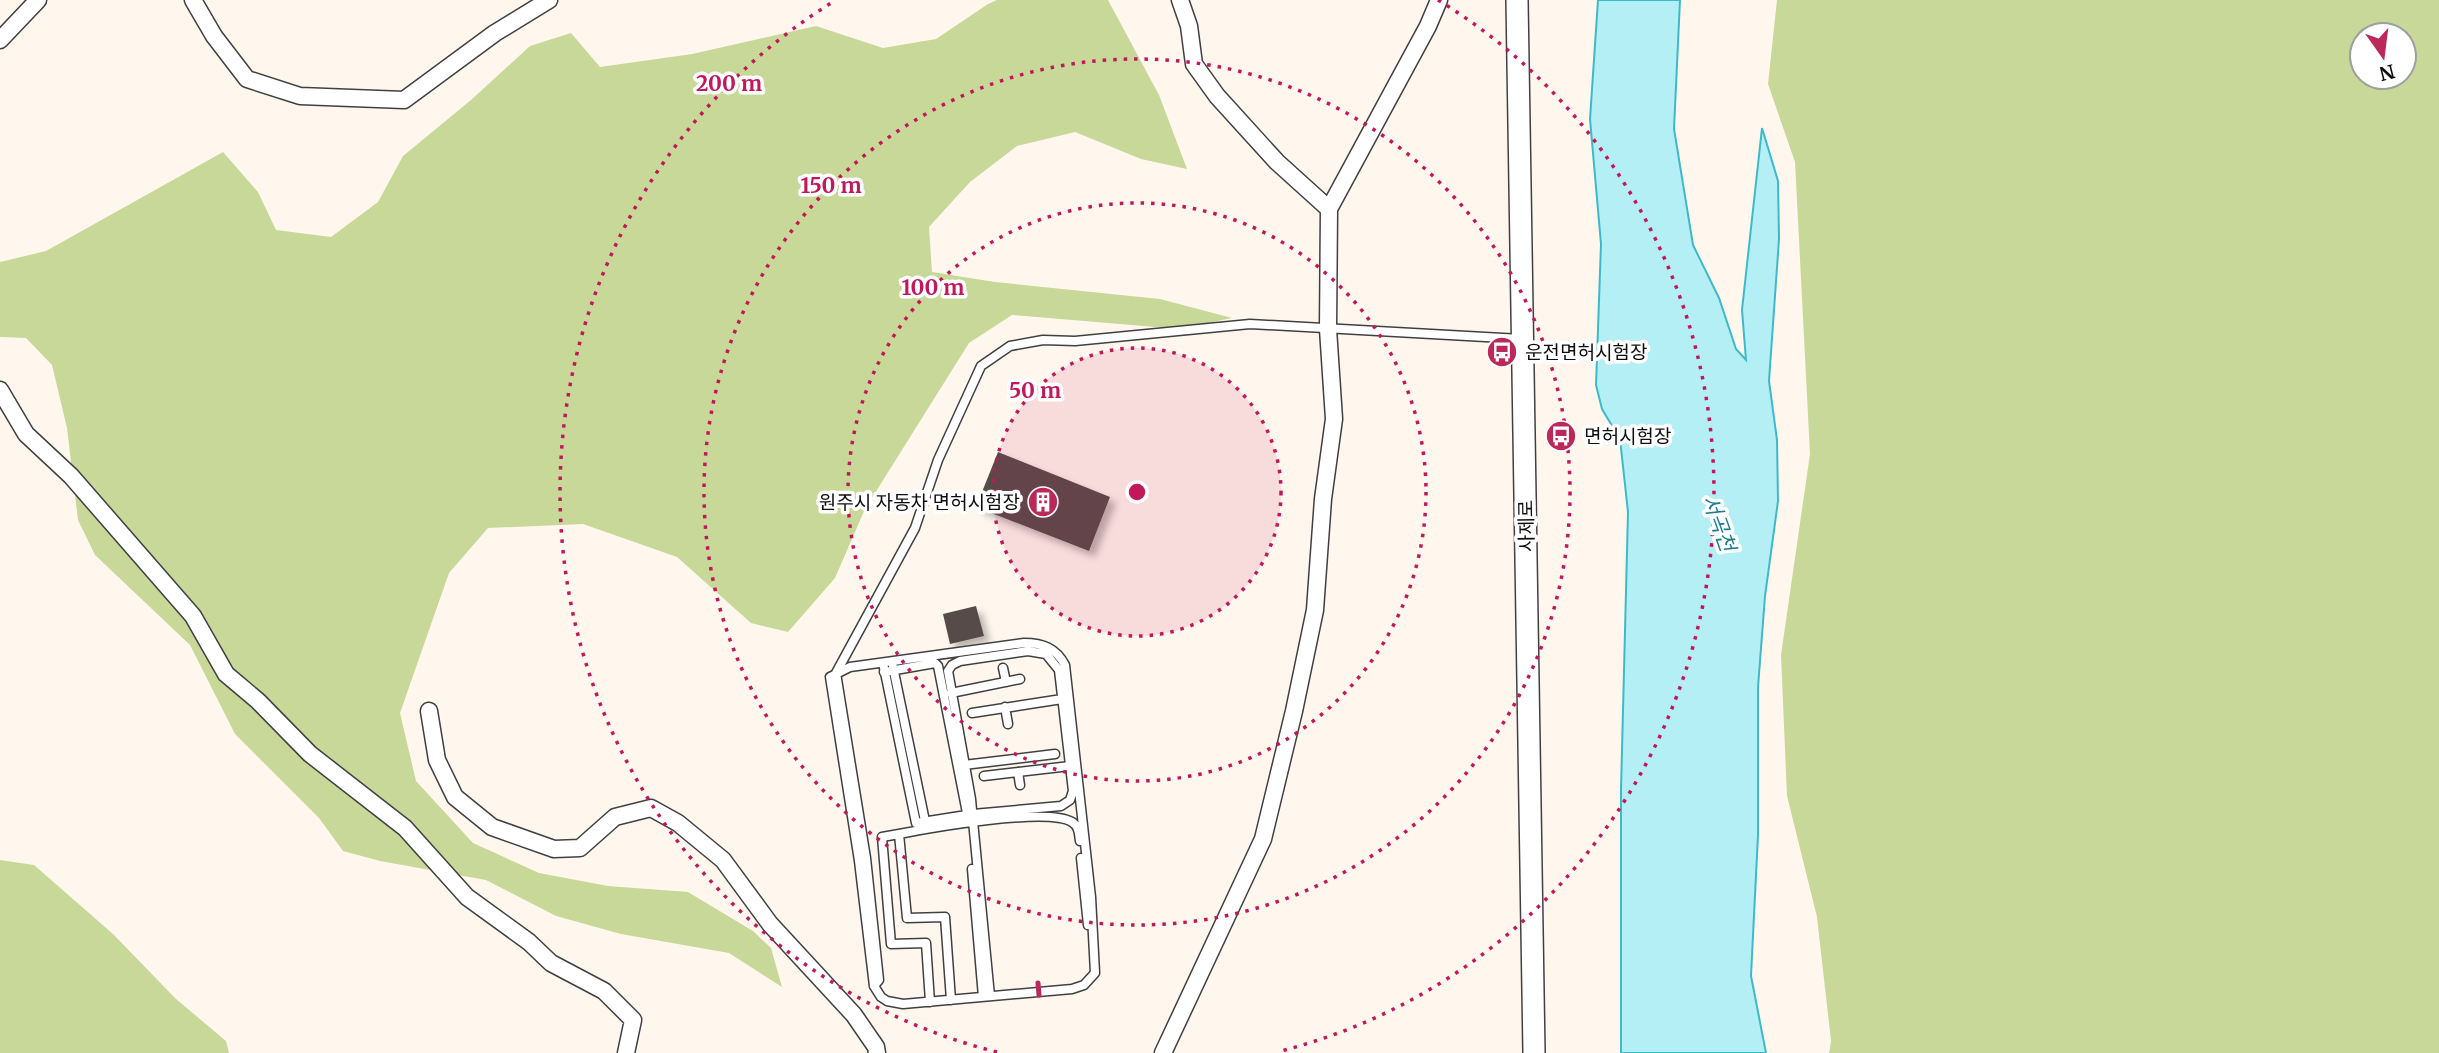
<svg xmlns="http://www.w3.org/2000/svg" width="2439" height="1053" font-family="Merriweather,'Noto Sans KR',serif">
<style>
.forest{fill:#c8d898;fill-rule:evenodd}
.water{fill:#b4eff5;stroke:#3dbaca;stroke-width:2}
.building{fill:#564b4a;filter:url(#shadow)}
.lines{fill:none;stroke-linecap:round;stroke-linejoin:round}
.service-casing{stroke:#404040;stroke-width:11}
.minor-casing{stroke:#404040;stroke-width:19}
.tertiary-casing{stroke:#404040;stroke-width:24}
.service{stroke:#fff;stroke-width:8}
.minor{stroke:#fff;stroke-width:16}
.tertiary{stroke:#fff;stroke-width:21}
.rail{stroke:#ba295a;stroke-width:5}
.ring{fill:none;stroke:#c2185b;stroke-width:3.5;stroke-dasharray:3.5 7}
.labels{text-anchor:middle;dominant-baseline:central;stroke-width:7;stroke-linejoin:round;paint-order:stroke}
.poi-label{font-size:19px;fill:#0d0d0d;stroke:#fff;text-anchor:start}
.street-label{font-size:19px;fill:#0d0d0d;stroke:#fff}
.water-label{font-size:21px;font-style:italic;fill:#197d8e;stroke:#fff}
.centre{fill:#c2185b;stroke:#fff;stroke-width:3.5}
.ring-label{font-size:21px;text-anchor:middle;font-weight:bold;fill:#c2185b;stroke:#fff;stroke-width:7;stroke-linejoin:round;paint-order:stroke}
</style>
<defs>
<filter id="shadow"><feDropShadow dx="6" dy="6" stdDeviation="3.5" flood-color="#0004"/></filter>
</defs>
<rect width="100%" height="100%" fill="#fff7ee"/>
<path class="forest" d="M997,0h111l51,95 28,74 -46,-10 -66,-27 -58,14 -47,36 -41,45 3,45 63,10 165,17 72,19 -53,11 -167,-14 -43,28 -104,166 -30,69 -47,54 -37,-9 -74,-66 -94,-33 -95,4 -39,45 -49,140 16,68 57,62 66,30 69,13 80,6 65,39 18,17 11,39 -53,-34 -108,-19 -65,-18 -70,-36 -106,-19 -37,-10 -24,-33 -84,-84 -45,-89 -95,-90 -17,-35 -11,-92 -15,-63 -26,-27 -26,-1v-75l46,-11 177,-99 35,40 18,38 55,7 47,-35 25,-46 68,-56 59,-54 41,-13 29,34 92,-13 124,-28 67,22 53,-9 52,-35z
M1777,0h662v1053h-610l2,-12 -14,-124 -30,-121 -6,-141 29,-201 -15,-292 -27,-78zM2362,35h42v42h-42z
M0,860l34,5 79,69 63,65 50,42 3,12h-229z"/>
<path class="water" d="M1598,0h82l-6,129 19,116 26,53 17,51 10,11 -4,-50 20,-182 16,53 1,58 -10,142 8,59 1,61 -13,95 -7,91v148l-7,141 15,77h-145v-263l7,-278 -8,-73 -18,-30 -6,-24 5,-141 -11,-125z"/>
<path class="building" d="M998,452l112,45 -21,54 -113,-44z
M976,606l8,30 -34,8 -7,-30z"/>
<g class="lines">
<g class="service-casing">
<path id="service" d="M1024,643c19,0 32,5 41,22l26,232 4,76 -11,12 -12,4 -169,15 -16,-3 -6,-4 -7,-11 -15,-125 -29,-184 20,-10z
M883,663l33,160 57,-9 88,-8 9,-6 3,-9 -14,-121 -13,-16 -18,-3 -68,10 -8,4 -4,6 23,128 2,22 17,175
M893,667l32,154
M1003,668l3,14
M884,672l51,-9 3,3 30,152
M951,693l69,-14
M1005,707l3,17
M972,713l90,-14
M964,765l91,-11
M1018,772l2,13
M984,776l86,-10
M899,834l-17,3 9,107 35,-1 4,59
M1081,858l7,67
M972,869l11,128
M874,986l5,-6 -13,-122 -30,-185 79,-145 23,-68 43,-94 29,-20 33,-6 32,1 175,-17 271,15
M951,1000l-6,-83 -38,1 -8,-84c31,-6 148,-27 173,-12 7,4 7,12 8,19"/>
</g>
<g class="minor-casing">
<path id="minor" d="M193,0l21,36 33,43 53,17 104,4 91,-67 54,-33
M1180,0l9,26 5,38 23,32 60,66 52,47
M0,40l38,-40
M0,390l26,44 45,42 122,140 33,58 32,27 52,53 95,74 62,69 62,45 22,21 53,28 29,29 -7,33
M429,711l8,49 18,37 37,30 62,22 26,-1 35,-31 36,-9 27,15 45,37 47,64 84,91 22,32 1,6
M1163,1053l100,-214 31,-128 21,-101 8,-111 11,-80 -6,-90 1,-120 99,-183 11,-26"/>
</g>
<g class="tertiary-casing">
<path id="tertiary" d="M1517,0l17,1053"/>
</g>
<use href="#service" class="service"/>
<use href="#minor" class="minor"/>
<use href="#tertiary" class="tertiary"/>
<path class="rail" d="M1038,983l1,12"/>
</g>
<circle cx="1137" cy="492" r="144" fill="#c2185b" fill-opacity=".12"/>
<g class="ring">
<circle cx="1137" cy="492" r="144"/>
<circle cx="1137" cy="492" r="289"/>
<circle cx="1137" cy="492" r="433"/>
<path d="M997 1052A577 577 0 0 1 836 0M1438 0A577 577 0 0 1 1277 1052"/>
</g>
<defs>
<g id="bus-disc" transform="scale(1.575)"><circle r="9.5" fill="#ba295a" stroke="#fff"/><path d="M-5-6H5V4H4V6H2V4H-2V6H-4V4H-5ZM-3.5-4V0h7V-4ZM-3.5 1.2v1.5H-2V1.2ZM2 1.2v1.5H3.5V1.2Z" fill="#fff"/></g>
<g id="building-disc" transform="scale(1.575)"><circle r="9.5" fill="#ba295a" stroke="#fff"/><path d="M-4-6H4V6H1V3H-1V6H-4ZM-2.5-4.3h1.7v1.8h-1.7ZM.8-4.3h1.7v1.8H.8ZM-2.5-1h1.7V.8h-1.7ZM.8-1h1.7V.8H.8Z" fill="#fff"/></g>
</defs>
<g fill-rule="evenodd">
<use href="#bus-disc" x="1502" y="352"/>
<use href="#bus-disc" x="1561" y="436"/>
<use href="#building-disc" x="1043" y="502"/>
</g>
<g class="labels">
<g class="poi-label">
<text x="1525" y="352">운전면허시험장</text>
<text x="1584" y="436">면허시험장</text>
<text x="1020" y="502" text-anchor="end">원주시 자동차 면허시험장</text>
</g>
<g class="street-label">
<text transform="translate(1526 526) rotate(-91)">사제로</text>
</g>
<g class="water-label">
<text transform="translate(1719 523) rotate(70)">서곡천</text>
</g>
</g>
<circle cx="1137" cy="492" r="10" class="centre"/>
<g class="ring-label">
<text x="729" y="91">200 m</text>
<text x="831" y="193">150 m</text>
<text x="933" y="295">100 m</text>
<text x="1035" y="398">50 m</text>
</g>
<g transform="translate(2383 56) rotate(166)"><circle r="33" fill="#ffffff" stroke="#9e9e9e" stroke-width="2"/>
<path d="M0-5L12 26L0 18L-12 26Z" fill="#ba295a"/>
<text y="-10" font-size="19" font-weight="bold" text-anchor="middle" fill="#0d0d0d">N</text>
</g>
</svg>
